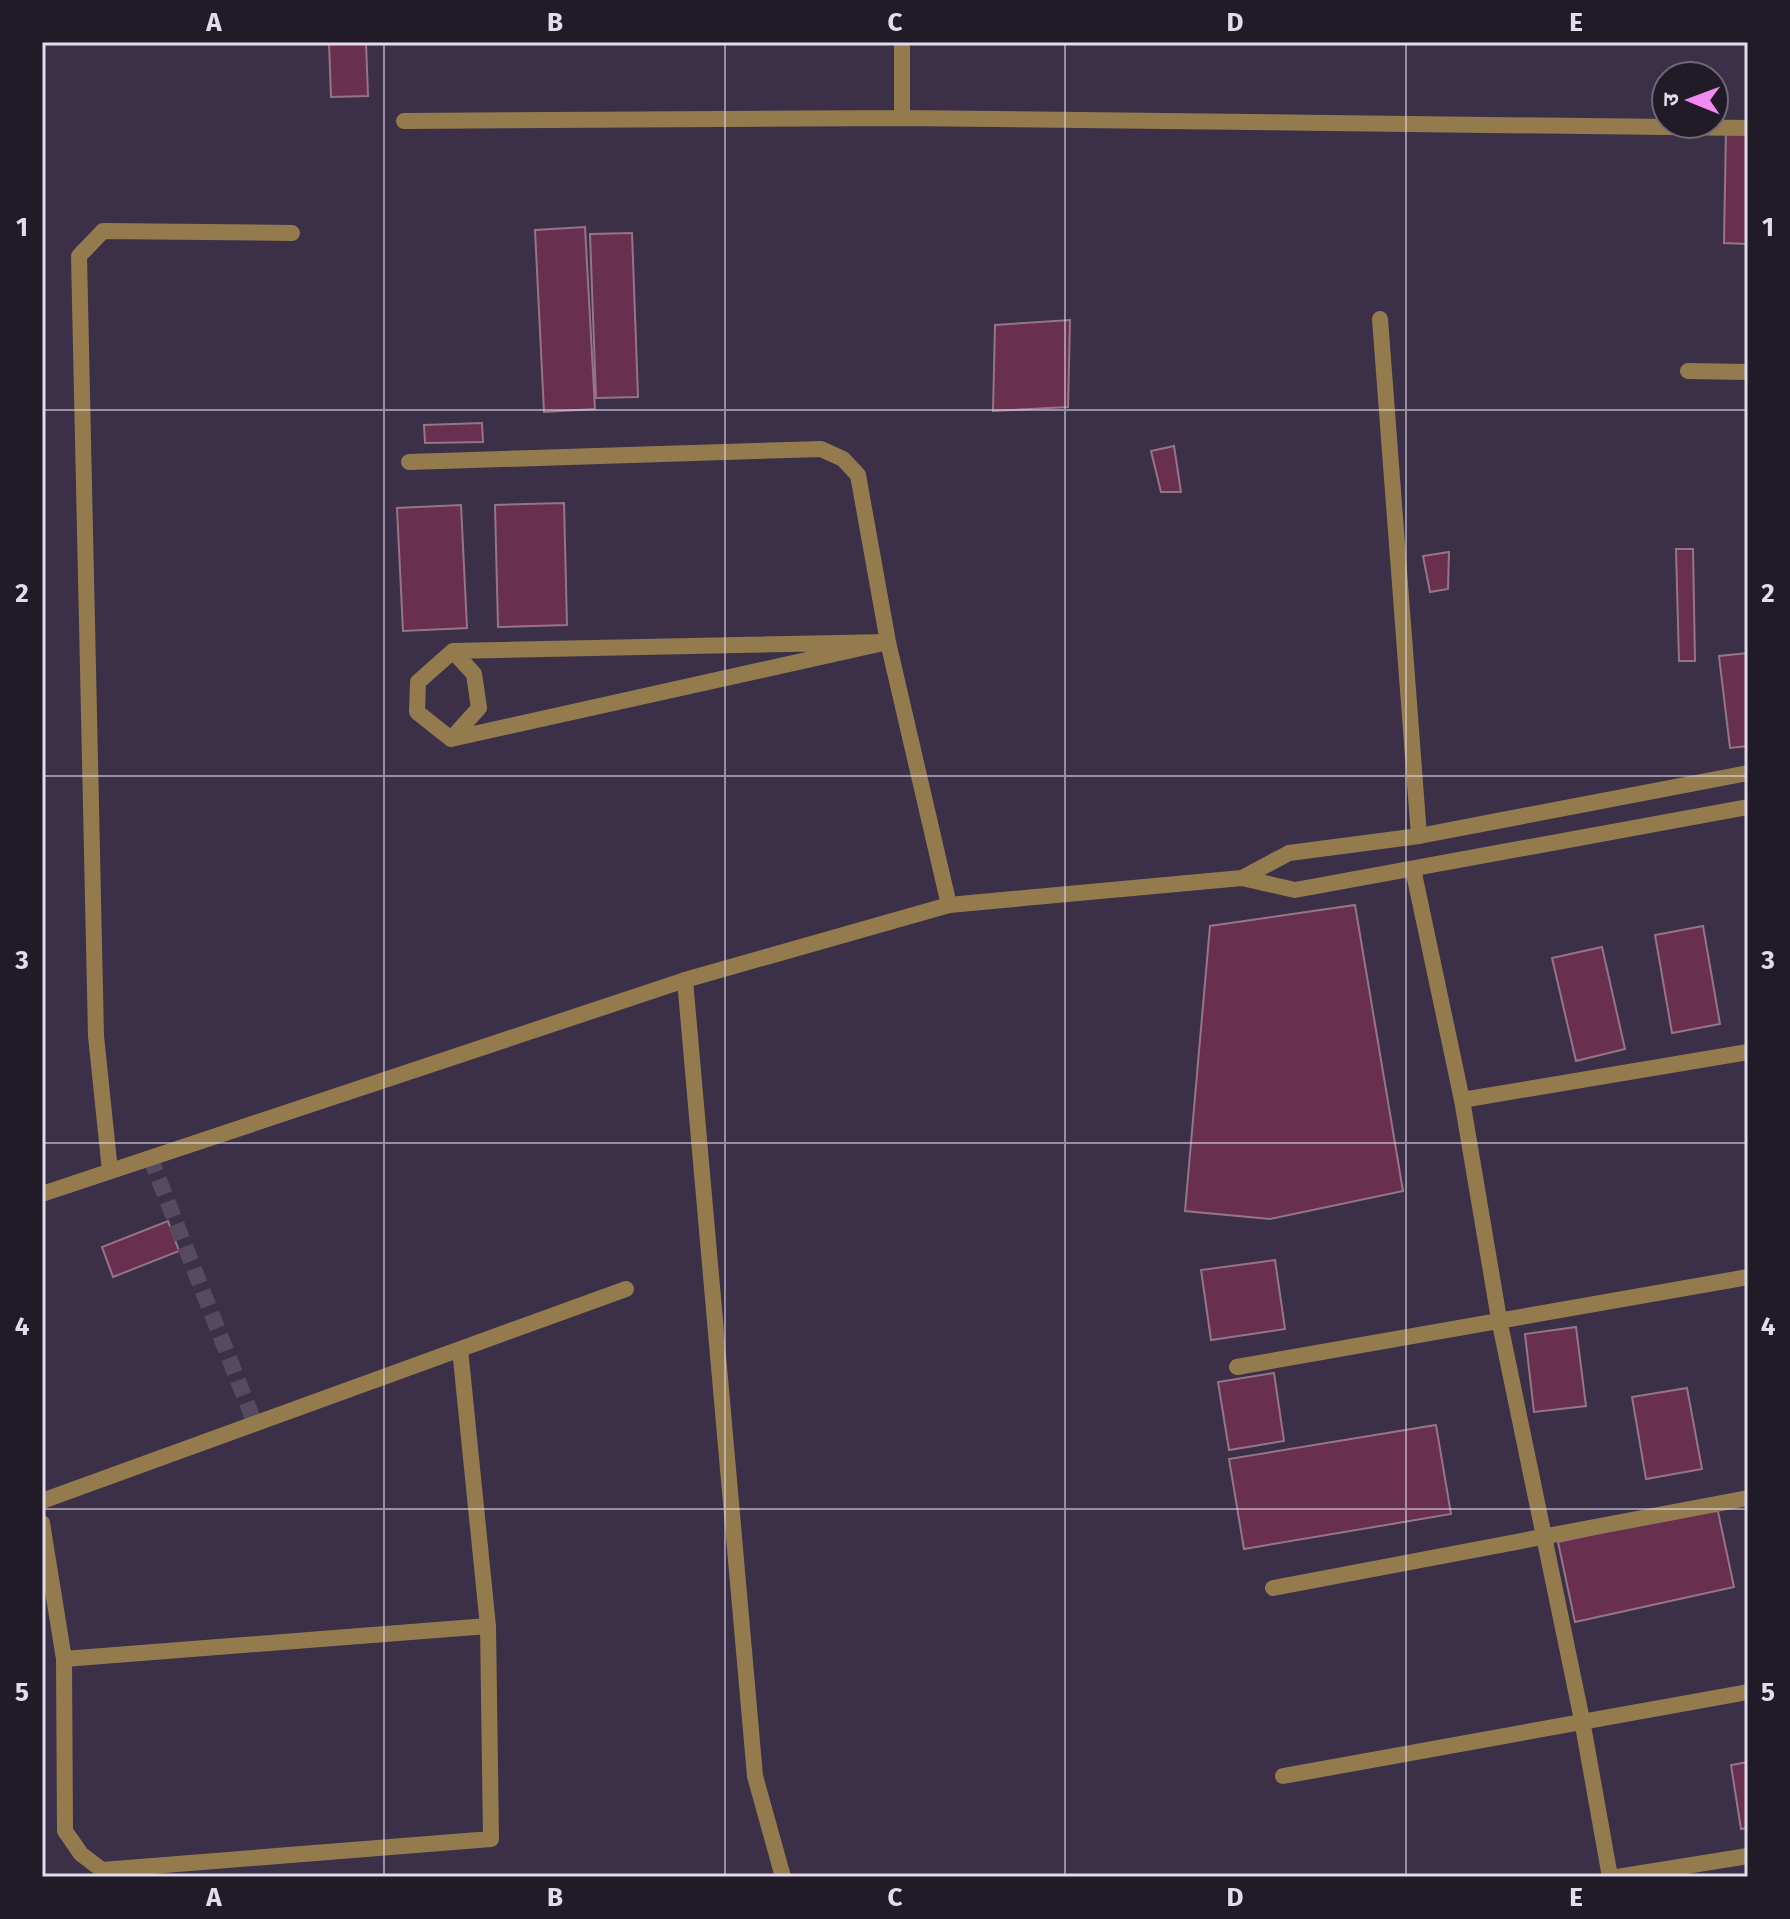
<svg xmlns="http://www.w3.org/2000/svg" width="1790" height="1919" font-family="'Fira Sans','Noto Sans Devanagari',sans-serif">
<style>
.building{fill:#682f4f;stroke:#957585;stroke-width:2}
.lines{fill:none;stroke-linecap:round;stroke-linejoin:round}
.minor-tunnel{stroke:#554a60;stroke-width:16;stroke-dasharray:16 8;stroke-linecap:butt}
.minor{stroke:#947b4e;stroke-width:16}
.tertiary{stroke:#947b4e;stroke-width:16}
.grid{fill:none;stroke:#e3dceb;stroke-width:2;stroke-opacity:0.55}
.neatline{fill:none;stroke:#e3dceb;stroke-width:3}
.grid-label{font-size:26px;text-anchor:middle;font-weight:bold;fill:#e3dceb}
</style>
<rect width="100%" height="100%" fill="#3c3048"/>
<path class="building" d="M329,42h37l2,54 -37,1z
M1726,130h22v114l-24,-1z
M585,227l10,182 -51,3 -9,-182z
M632,233l6,164 -42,1 -6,-164z
M1070,320l-2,87 -75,4 2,-86z
M482,423l1,19 -58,1 -1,-18z
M1174,446l7,46h-20l-10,-41z
M564,503l3,122 -69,2 -3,-122z
M461,505l6,123 -64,3 -6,-123z
M1676,549h17l2,112h-16z
M1449,552l-1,37 -18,3 -7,-36z
M1748,653v93l-18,2 -11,-92z
M1355,905l48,286 -133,28 -85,-8 25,-285z
M1703,926l17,98 -48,9 -17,-98z
M1602,947l23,102 -49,12 -24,-103z
M168,1221l11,30 -66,26 -11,-30z
M1275,1260l10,69 -74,11 -10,-70z
M1576,1327l10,79 -52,6 -9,-78z
M1274,1373l10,68 -55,9 -11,-68z
M1687,1388l15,81 -56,10 -14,-82z
M1436,1425l15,89 -207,35 -15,-90z
M1717,1507l17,80 -159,35 -17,-80z
M1748,1762v66l-7,1 -10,-64z"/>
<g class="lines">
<path class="minor-tunnel" d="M150,1157l105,267"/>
<path class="minor" d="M902,42v76l846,10
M404,121l498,-3
M1380,319l39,517
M1688,371l60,1
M409,462l412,-13 22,10 15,16 30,167 61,263
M888,642l-437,97 -34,-27 1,-30 35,-31z
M451,739l28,-31 -5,-34 -21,-23
M1413,869l49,231 37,219 83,401 28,157
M685,980l70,796 28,101
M1462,1100l286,-48
M110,1171l-14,-135 -17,-780 24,-25 189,2
M460,1349l28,277 -424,33 1,172 16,23 21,16 389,-31 -3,-213
M1237,1367l511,-90
M42,1501l584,-212
M42,1523l22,136
M1273,1588l475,-90
M1283,1776l465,-84
M1617,1877l131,-21"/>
<path class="tertiary" d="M1242,878l47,-25 130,-17 329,-63
M42,1194l643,-214 264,-75 293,-27 53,12 453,-83"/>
</g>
<path class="grid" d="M384,42v1835M725,42v1835M1065,42v1835M1406,42v1835M42,410h1706M42,776h1706M42,1143h1706M42,1509h1706"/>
<rect width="1790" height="1919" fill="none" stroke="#201b26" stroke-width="88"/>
<g transform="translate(1690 100) rotate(271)"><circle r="38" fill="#201b26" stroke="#6e6875" stroke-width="2"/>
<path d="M0-6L14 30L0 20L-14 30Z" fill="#f38af2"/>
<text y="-12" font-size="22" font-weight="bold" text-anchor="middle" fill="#e3dceb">उ</text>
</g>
<rect x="44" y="44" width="1702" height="1831" class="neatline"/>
<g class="grid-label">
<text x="214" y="31">A</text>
<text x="555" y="31">B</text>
<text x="895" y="31">C</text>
<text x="1235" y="31">D</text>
<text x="1576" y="31">E</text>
<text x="22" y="236">1</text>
<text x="1768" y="236">1</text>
<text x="22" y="602">2</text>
<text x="1768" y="602">2</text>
<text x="22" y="969">3</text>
<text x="1768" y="969">3</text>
<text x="22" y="1335">4</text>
<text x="1768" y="1335">4</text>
<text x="22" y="1701">5</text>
<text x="1768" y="1701">5</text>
<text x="214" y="1906">A</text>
<text x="555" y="1906">B</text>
<text x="895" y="1906">C</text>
<text x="1235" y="1906">D</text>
<text x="1576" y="1906">E</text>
</g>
</svg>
